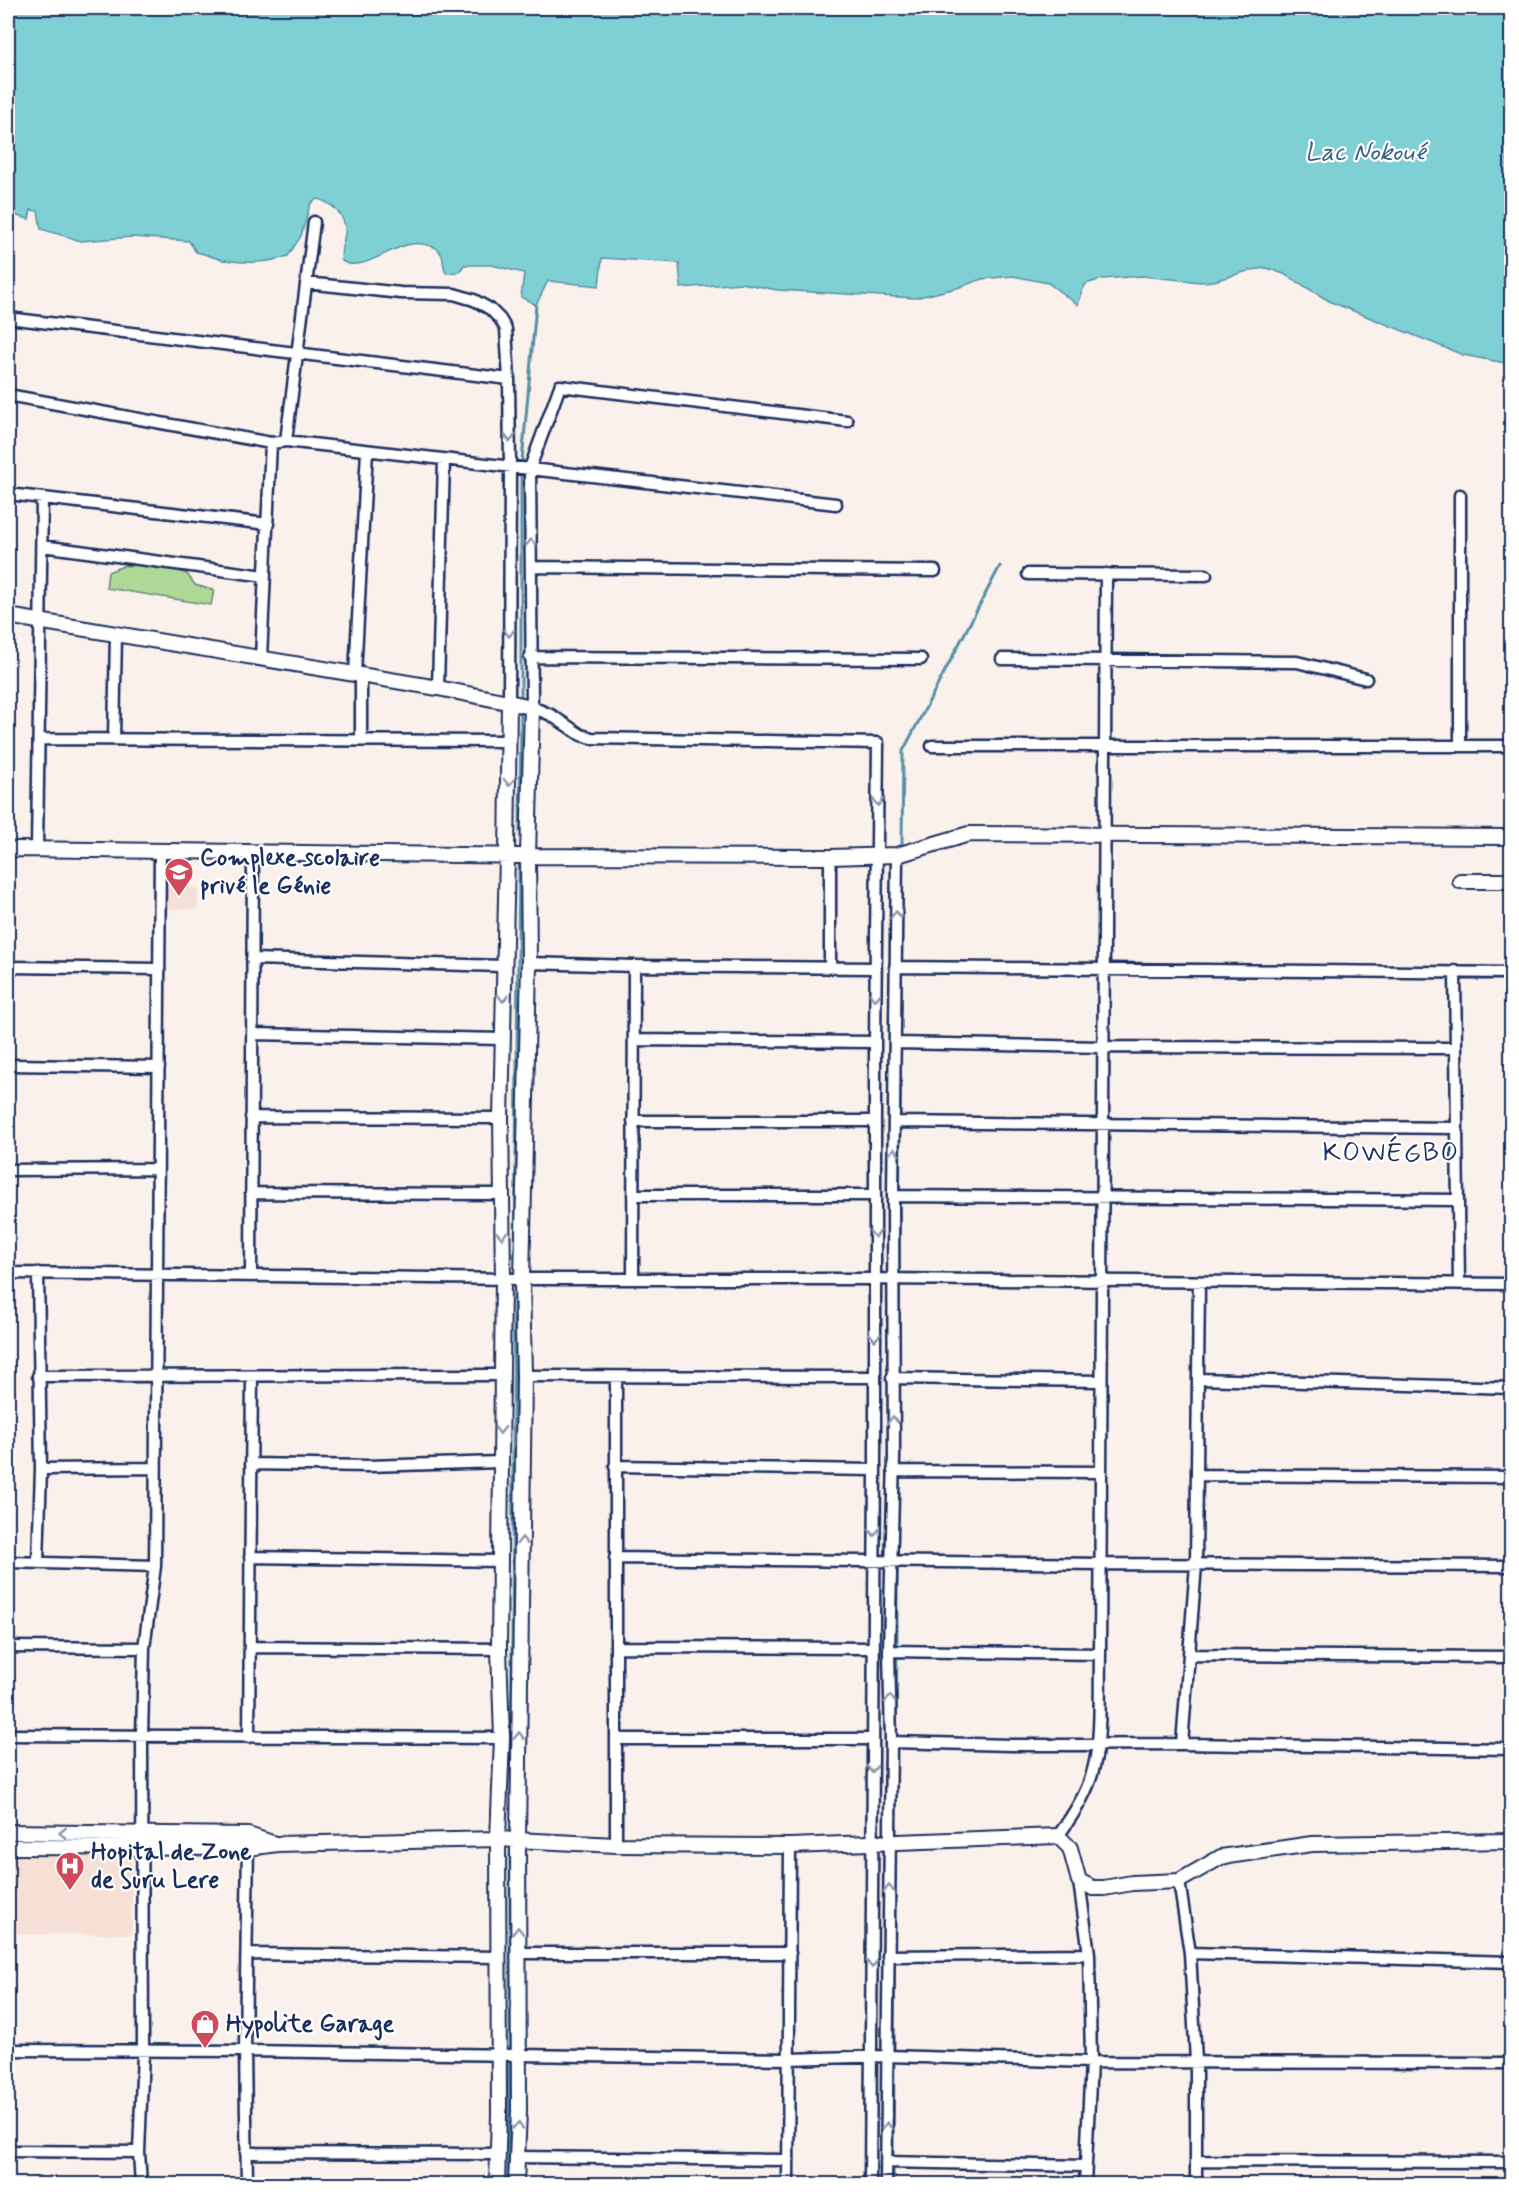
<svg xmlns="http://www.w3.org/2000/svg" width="1519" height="2192" font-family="Mynerve,sans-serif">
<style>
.built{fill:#f6e0d5}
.green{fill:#add896;stroke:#64847a;stroke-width:1.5}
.water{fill:#7fd0d5;stroke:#5790a5;stroke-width:1.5}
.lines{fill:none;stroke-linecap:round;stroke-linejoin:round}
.stream{stroke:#5790a5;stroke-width:3}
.minor-casing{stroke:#1b2f5e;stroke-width:15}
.tertiary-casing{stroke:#1b2f5e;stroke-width:18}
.minor{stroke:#fff;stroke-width:10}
.tertiary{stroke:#fff;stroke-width:14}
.oneway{stroke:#8d97ae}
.labels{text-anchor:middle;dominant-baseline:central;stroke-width:4.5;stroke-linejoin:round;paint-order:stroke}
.poi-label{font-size:24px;font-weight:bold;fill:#1b2f5e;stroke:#fff;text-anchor:start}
.water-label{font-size:26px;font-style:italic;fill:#395f82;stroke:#fff}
.neighbourhood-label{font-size:26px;letter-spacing:1.5px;fill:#1b2f5e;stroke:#fff}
</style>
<rect width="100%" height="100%" fill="#fbf1ec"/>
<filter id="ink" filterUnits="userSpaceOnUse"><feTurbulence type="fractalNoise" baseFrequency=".0167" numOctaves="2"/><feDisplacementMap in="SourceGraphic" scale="12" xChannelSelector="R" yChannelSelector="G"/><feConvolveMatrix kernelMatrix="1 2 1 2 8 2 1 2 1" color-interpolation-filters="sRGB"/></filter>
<g filter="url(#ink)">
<path class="built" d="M161,888h37v21h-38z
M8,1850h124v84h-124z"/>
<path class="green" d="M139,565l31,3 11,4 6,2 8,11 19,5 -3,15 -105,-17 2,-16 15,-6z"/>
<path class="water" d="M8,8h1503v356l-48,-9 -132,-53 -47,-28 -17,-6 -16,2 -37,11 -13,1 -59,-6 -40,3 -16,5 -4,7 -4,14 -30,-22 -35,-7 -31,3 -25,9 -42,10 -138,-8 -36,-7 -60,5 -2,-25 -77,-5 -3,28 -51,-5 -12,24 -15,-8 3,-24 -33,-8h-27l-5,7 -13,1c-4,-7 -1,-17 -7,-22 -2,-4 -8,-5 -12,-6 -28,-10 -62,31 -85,16 -3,-11 2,-17 3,-28 2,-16 -13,-31 -28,-34l-4,2 -3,4 -9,31 -13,20c-22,8 -42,7 -65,4 -9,-2 -17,-6 -27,-8l-7,-11 -57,-4 -51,4 -40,-12 -3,-18 -7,-1 -2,9 -20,-5 1,-52 -2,-1z"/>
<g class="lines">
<path class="stream" d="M522,461l14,-156
M521,701v-230
M520,832l1,-124
M902,845l1,-94 97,-185
M901,964l1,-78
M515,1264l4,-399
M899,1276l2,-306
M899,1336v-54
M897,1558v-33
M897,1648v-84
M896,1735l1,-81
M511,1828l3,-542
M895,1837l1,-33
M510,2046v-196
M894,2052l1,-206
M893,2159l1,-94
M508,2184l1,-126
M893,2184v-19"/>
<g class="minor-casing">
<path id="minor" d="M306,283l95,10 53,1 20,6 16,9 10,10 6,10 3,50 1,88 -1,236
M8,318l501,61
M8,395l263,48 15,-2 550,63
M847,421l-287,-35 -30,82 2,239 19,8 30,20 11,3 286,5 -3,299v428l-5,714
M286,441l28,-219
M8,494l260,30
M1460,495v251
M42,546l223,30
M531,567l404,4
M1028,574l178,1
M530,657l391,2
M261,658l10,-215
M1002,659l295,3 69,17
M355,674l12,-223
M361,675v65
M438,688l6,-228
M39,739l470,2
M114,739l2,-105
M932,746h580
M37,849l5,-350
M830,857v111
M252,959l251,7
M529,963l105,3 241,2
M8,967l151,2
M895,967l617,6
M1455,971l4,312
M252,1034l251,5
M634,1040l241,2
M895,1043l208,4 353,1
M8,1065l151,2
M251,1117l250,1
M633,1121h242
M895,1122l562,6
M8,1170l150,-1
M251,1193l249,1
M633,1195h241
M893,1196l565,4
M8,1273l514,6h353l637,5
M38,1273l3,196 -3,93
M251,1275l2,-423
M633,1279l1,-313
M38,1376l463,-1
M524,1376l351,1
M616,1377v468
M892,1378l209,3
M1198,1379l314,9
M251,1464l117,2 132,-4
M615,1466l260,4
M41,1469l114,-1
M893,1471l208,1
M1197,1475l315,2
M250,1557l250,4
M615,1558l485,6 412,2
M8,1562l147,4
M8,1647l136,1
M250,1647l249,2
M616,1647l257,1
M889,1651l211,3
M1189,1655l323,2
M8,1735l494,3
M249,1737l3,-361
M616,1739h256
M891,1742l121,3 170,-1 330,5
M1182,1744l14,-179 3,-283
M1058,1836c15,-21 31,-45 36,-70 8,-32 5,-78 6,-112l6,-1080
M1079,1881l10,73 2,108 -6,122
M1179,1881l11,72 6,108v123
M519,1953h271
M1190,1953l322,9
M247,1954l251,3
M888,1956l201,-2
M8,2050l237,1 544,8 98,-3 204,6 421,1
M8,2151l131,1
M246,2153l250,1
M516,2157l272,3
M1196,2161l316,1
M886,2162l200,4
M141,2184l-2,-32 4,-100 -1,-315 2,-89 11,-82 5,-716
M247,2184l-2,-133 3,-209
M788,2184l2,-338
M886,2184l5,-442 -2,-91 5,-194 -1,-261 4,-341"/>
</g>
<g class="tertiary-casing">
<path id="tertiary" d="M8,616l430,72 94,19 -4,149 1,107 -7,316 2,97 -6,463 1,272 -3,73
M8,851l9,-2 511,7 302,1 67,-2 72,-21 543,3
M1460,881h52
M8,1832l240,3 24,8
M8,1847l240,1 29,-4 221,-5 118,6 174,1 268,-10 12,12 9,33 14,7h11l28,-5 47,-2 42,-24 91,-13 200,-3
M497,2184l2,-70 -1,-275 4,-101 -3,-89 4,-370 -2,-161 6,-263 2,-152"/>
</g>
<use href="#minor" class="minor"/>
<use href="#tertiary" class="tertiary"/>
</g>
<defs><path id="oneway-chevron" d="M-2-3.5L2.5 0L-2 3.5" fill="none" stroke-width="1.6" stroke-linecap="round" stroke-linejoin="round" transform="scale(1.5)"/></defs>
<g class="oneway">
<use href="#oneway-chevron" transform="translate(510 438) rotate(89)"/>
<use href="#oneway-chevron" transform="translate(531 543) rotate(-90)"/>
<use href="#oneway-chevron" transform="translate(509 633) rotate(90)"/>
<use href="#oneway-chevron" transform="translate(509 782) rotate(91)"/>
<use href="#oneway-chevron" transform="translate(878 802) rotate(90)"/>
<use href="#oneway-chevron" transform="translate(896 915) rotate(-89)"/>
<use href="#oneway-chevron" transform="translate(875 997) rotate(91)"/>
<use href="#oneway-chevron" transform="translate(503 998) rotate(90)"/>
<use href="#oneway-chevron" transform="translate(894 1152) rotate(-89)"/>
<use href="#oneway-chevron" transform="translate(875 1234) rotate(89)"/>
<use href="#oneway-chevron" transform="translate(502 1235) rotate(88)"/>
<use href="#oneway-chevron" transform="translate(875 1337) rotate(91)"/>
<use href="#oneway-chevron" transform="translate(893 1420) rotate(-91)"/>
<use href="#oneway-chevron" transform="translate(500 1430) rotate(91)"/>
<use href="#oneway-chevron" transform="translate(874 1532) rotate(90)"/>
<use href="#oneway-chevron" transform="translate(522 1541) rotate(-89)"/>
<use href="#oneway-chevron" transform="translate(890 1699) rotate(-91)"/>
<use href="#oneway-chevron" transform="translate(519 1736) rotate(-89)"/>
<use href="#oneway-chevron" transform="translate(872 1769) rotate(90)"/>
<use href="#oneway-chevron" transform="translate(63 1833) rotate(-179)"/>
<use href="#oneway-chevron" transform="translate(889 1889) rotate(-90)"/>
<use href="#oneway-chevron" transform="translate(518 1931) rotate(-90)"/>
<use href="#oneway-chevron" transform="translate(872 1964) rotate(91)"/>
<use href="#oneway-chevron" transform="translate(518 2126) rotate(-86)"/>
<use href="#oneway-chevron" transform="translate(887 2126) rotate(-90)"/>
</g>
</g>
<defs>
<g id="school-pin" transform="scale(1.5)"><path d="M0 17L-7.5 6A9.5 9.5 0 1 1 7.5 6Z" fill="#d1495b" stroke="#fff"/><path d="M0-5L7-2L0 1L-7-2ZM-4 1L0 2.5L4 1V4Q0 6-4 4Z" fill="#fff"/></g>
<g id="hospital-pin" transform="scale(1.5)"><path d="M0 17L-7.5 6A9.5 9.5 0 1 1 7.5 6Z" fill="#d1495b" stroke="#fff"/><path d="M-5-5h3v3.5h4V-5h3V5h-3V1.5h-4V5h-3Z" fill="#fff"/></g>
<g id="shop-pin" transform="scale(1.5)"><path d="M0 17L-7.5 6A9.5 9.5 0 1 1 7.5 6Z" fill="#d1495b" stroke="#fff"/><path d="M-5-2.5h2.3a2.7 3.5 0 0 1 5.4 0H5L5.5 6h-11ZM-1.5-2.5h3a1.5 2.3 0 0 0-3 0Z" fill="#fff"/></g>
</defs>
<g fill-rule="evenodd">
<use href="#school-pin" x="179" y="872"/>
<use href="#hospital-pin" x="70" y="1866"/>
<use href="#shop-pin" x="205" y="2024"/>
</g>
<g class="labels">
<g class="poi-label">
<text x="200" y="858">Complexe scolaire<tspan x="200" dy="28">privé le Génie</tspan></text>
<text x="91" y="1852">Hopital de Zone<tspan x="91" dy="28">de Suru Lere</tspan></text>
<text x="226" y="2024">Hypolite Garage</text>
</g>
<g class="water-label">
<text x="1365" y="153">Lac Nokoué</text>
</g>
<g class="neighbourhood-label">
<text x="1391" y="1154">KOWÉGBO</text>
</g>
</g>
<rect width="1519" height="2192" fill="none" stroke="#fff" stroke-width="30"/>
<rect x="15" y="15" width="1489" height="2162" fill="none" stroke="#1b2f5e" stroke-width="2" filter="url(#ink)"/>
</svg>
